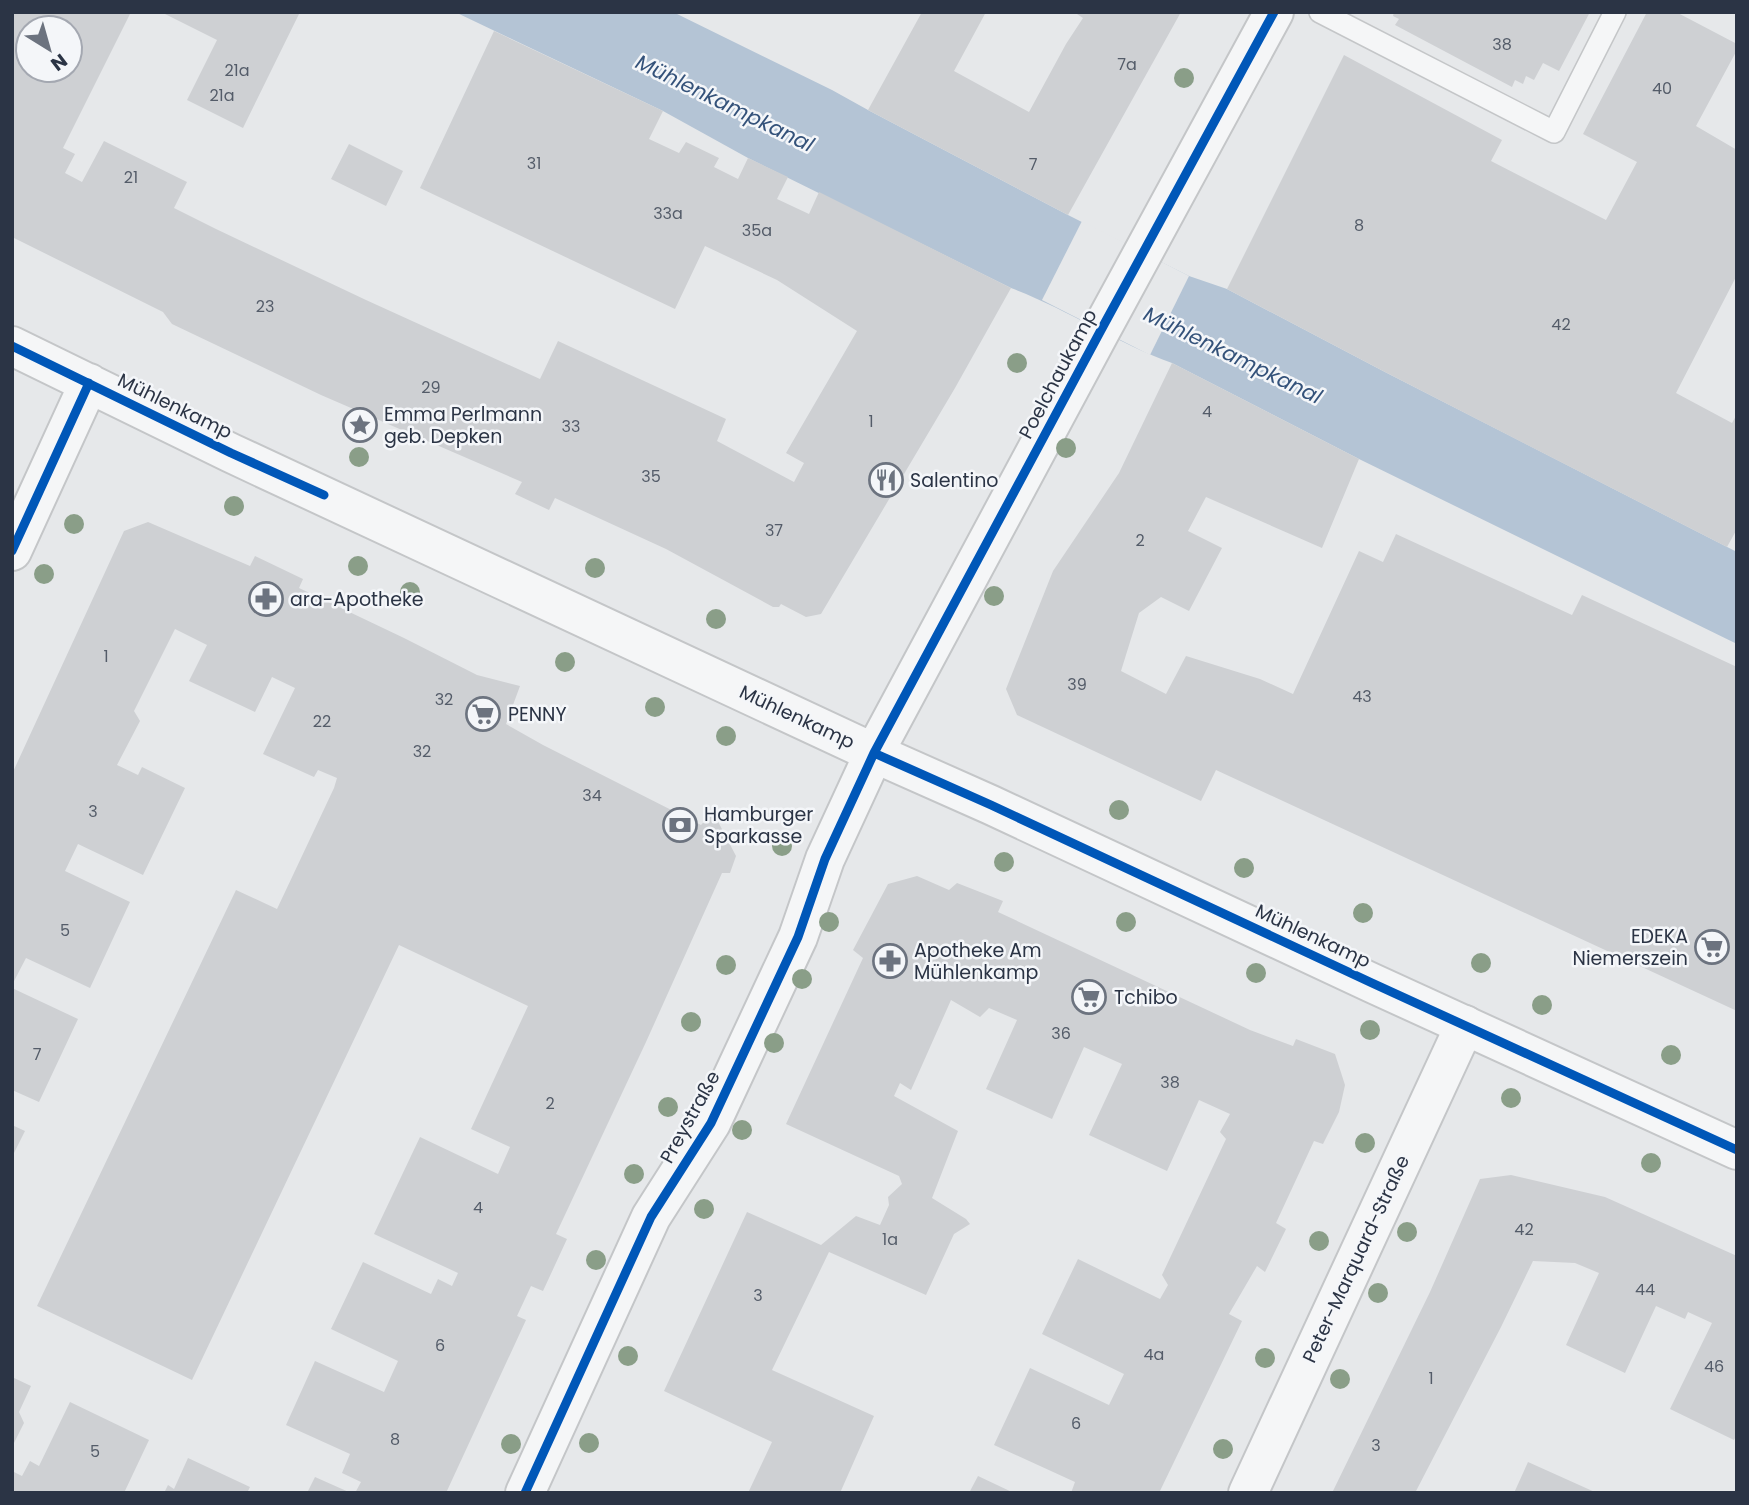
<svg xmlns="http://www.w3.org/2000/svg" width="1749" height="1505" font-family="Poppins,sans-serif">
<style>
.water{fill:#b4c4d5}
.pier{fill:#e6e8ea}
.building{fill:#ced0d3;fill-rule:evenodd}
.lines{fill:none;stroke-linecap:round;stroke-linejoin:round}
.service-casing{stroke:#c4c6c8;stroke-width:24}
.minor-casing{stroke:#c4c6c8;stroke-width:42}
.tertiary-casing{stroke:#c4c6c8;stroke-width:42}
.service{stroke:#f5f6f7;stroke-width:21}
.minor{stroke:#f5f6f7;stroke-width:38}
.tertiary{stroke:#f5f6f7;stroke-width:38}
.cycleway-casing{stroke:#f4f6f9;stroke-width:13}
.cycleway{stroke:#0057b8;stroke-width:9}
.tree{fill:#8a9e88}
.labels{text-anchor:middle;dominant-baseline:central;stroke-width:5;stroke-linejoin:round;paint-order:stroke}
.number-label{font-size:16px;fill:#545c69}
.street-label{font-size:19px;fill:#2b3445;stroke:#f4f6f9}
.poi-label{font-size:19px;fill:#2b3445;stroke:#f4f6f9;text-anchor:start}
.water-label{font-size:21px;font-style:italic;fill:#34527a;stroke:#f4f6f9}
</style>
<rect width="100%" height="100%" fill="#e6e8ea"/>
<path class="water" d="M455,12h218l159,78 36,20 200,105 121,61 38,13 158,83 352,180v92l-378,-185 -187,-96c-55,-20 -105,-54 -161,-75l-263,-130 -85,-47z"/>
<path class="pier" d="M1082,221l107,55 -39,79 -108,-55z"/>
<path class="building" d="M12,12h119l-68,136 12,6 -10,19 17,9 22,-41 83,41 -13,26 42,21 150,71 174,79 18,-38 168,78 -9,22 77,41 10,-19 -18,-10 71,-122 -80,-51 -72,-34 -30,63 -255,-121 74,-157 169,80 -14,28 30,14 7,-11 33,16 -5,9 24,12 10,-21 40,19 -11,22 32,15 10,-22 192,96 -56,100 -134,226 -15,3 -25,-13 -2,3h-6l-107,-58 -111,-51 -6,12 -34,-16 7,-12 -201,-87 -149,-71 -9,-12 -151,-75zM28,28h42v42h-42z
M161,12h139l-57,116 -56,-28 30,-60z
M922,12h64l-32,59 75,41 37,-68 17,-26 -9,-6h107l-113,203 -200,-105z
M1394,12h196l-31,59 -16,-8 -9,17 -8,-4 -3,8 -8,-4 -3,7 -117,-62 4,-6 -6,-3z
M1647,12h29l61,32v6l-41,76 41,24v125l-61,118 56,30 5,-9v115l-10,18 -342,-175 -158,-83 117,-234 158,85 -11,21 115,59 31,-58 -54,-28z
M349,144l54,27 -17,35 -55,-27z
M1172,363l187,96 -37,89 -116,-51 -18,34 34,17 -33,63 -28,-14 -22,16 -18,58 45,23 20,-38 74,23 33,15 66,-143 24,11 13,-28 176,81 10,-20 155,72v344l-521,-241 -15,31 -184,-86 -11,-26 47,-118 66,-98z
M148,522l102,44 5,-10 48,23 -4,9 105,50 73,37 43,11 -14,38 37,21 158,80 12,-13 23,44 -6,17h-8l-76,169 -90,192 11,5 -24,52 -12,-5 -14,30 9,4 -80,173h-91l6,-11 -19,-9 8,-19 -64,-29 29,-64 69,31 14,-31 -67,-32 32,-67 68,32 7,-15 14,7 6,-13 -84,-39 46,-97 78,37 12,-27 -39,-18 57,-123 -129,-61 -207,435 -155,-74 199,-416 41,19 57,-121 3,-10 -19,-8 -4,7 -51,-23 32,-66 -23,-11 -17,35 -66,-31 18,-36 -32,-16 -41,82 6,10 -23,44 21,10 4,-8 43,21 -42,87 -65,-31 -13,27 65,31 -40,86 -64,-30 -14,27v-211l112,-243z
M917,876l32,14 8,-7 46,18 -5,11 252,118 43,16 3,-7 39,15 10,31 -6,27 -16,32 -9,-3 -38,82 10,6 -21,43 -8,-6 -28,48 13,7 -83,172h-88l4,-11 -81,-37 36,-77 79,37 15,-31 -82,-40 36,-75 82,40 8,-14 -6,-10 64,-136 -6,-7 10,-18 -31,-14 -32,71 -78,-36 33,-71 -38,-17 -32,72 -66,-30 31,-69 -28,-12 -9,9 -29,-17 -40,90 -11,-7 -6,13 64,35 -26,67 34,21 4,5 -16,10 -28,61 -97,-43 -57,118 102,46 -34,77h-92l24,-51 -108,-51 83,-179 74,33 35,-29 24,9 9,-20 -1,-8 14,-13 -3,-8 -113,-52 77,-166 -10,-8 35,-66z
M12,988l66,31 -39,83 -27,-12z
M12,1125l13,6 -13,26z
M1511,1175l94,22 132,59v178l-3,6 -64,-31 42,-86 -24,-11 -3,7 -29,-13 -31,67 -59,-28 33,-72 -24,-10 -42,-2 -32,66 -86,166h-83l98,-201 50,-113z
M12,1377l19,9 -12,26 5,11 -12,24z
M70,1402l79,38 -25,53h-112v-22l10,5 8,-15 9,5z
M188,1458l62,29 -3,6h-83l4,-8 6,4z
M1528,1462l69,31h-83z
M978,1476l36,17h-45z
M315,1477l36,16h-44z"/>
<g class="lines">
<g class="service-casing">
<path id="service" d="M1320,12l234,120 61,-120"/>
</g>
<g class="minor-casing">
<path id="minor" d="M525,1493l126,-276 60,-94 87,-186 27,-78 49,-106
M1248,1493l217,-468"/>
</g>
<g class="tertiary-casing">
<path id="tertiary" d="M12,346l219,107 643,300 117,52 381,178 365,167
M12,551l77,-168
M874,753l227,-423 173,-318"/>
</g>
<use href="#service" class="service"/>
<use href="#minor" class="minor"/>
<use href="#tertiary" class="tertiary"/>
<g class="cycleway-casing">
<path id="cycleway" d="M12,346l219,107 93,42
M12,551l77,-168
M874,753l117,52 381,178 365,167
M525,1493l126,-276 60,-94 87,-186 27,-78 49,-106 227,-423 173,-318"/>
</g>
<use href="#cycleway" class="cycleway"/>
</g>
<g class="tree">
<circle cx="1184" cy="78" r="10"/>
<circle cx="1017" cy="363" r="10"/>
<circle cx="1066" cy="448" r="10"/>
<circle cx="359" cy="457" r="10"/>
<circle cx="234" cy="506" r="10"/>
<circle cx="74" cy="524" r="10"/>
<circle cx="358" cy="566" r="10"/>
<circle cx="595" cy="568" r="10"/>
<circle cx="44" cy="574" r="10"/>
<circle cx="410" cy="592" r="10"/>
<circle cx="994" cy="596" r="10"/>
<circle cx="716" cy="619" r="10"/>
<circle cx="565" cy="662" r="10"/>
<circle cx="655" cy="707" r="10"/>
<circle cx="726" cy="736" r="10"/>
<circle cx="1119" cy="810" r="10"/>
<circle cx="782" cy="846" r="10"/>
<circle cx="1004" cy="862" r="10"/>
<circle cx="1244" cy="868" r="10"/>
<circle cx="1363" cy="913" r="10"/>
<circle cx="829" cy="922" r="10"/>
<circle cx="1126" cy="922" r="10"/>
<circle cx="1481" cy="963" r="10"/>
<circle cx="726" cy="965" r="10"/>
<circle cx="1256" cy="973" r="10"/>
<circle cx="802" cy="979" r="10"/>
<circle cx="1542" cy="1005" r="10"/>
<circle cx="691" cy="1022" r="10"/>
<circle cx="1370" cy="1030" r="10"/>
<circle cx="774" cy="1043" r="10"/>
<circle cx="1671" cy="1055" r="10"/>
<circle cx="1511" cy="1098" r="10"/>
<circle cx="668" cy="1107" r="10"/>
<circle cx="742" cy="1130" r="10"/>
<circle cx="1365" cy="1143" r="10"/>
<circle cx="1651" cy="1163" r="10"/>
<circle cx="634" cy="1174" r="10"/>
<circle cx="704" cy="1209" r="10"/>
<circle cx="1407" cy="1232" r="10"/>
<circle cx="1319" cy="1241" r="10"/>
<circle cx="596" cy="1260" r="10"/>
<circle cx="1378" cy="1293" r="10"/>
<circle cx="628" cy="1356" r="10"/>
<circle cx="1265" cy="1358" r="10"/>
<circle cx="1340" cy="1379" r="10"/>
<circle cx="589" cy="1443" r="10"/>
<circle cx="511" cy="1444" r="10"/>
<circle cx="1223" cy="1449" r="10"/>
</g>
<defs>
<g id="sight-ring" transform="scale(1.75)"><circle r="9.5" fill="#f4f6f9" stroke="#6c737f" stroke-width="1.5"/><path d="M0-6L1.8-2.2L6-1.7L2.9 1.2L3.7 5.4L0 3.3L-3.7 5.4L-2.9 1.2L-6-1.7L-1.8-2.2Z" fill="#6c737f"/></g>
<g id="restaurant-ring" transform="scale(1.75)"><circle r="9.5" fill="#f4f6f9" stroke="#6c737f" stroke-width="1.5"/><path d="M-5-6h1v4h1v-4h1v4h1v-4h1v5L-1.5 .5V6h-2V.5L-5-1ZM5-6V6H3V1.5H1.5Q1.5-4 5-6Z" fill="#6c737f"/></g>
<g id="pharmacy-ring" transform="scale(1.75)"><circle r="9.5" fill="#f4f6f9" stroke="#6c737f" stroke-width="1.5"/><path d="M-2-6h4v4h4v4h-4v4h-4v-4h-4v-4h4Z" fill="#6c737f"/></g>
<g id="supermarket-ring" transform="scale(1.75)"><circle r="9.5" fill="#f4f6f9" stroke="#6c737f" stroke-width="1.5"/><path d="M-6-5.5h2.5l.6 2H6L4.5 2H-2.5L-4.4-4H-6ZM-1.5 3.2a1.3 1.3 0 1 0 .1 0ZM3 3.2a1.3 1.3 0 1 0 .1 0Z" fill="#6c737f"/></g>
<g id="bank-ring" transform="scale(1.75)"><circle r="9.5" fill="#f4f6f9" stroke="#6c737f" stroke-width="1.5"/><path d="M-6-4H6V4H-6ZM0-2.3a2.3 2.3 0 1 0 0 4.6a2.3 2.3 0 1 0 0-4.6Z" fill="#6c737f"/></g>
</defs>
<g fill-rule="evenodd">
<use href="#sight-ring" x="360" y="425"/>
<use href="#restaurant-ring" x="886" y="480"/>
<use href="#pharmacy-ring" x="266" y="599"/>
<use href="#supermarket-ring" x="483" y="714"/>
<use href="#bank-ring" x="680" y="825"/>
<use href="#supermarket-ring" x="1712" y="947"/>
<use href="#pharmacy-ring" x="890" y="961"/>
<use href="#supermarket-ring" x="1089" y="997"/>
</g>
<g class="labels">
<g class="number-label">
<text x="1502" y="44">38</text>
<text x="1127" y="64">7a</text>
<text x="237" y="70">21a</text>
<text x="1662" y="88">40</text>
<text x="222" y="95">21a</text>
<text x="534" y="163">31</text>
<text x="1033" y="164">7</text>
<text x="131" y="177">21</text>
<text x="668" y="213">33a</text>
<text x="1359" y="225">8</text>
<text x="757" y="230">35a</text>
<text x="265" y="306">23</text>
<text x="1561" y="324">42</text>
<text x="431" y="387">29</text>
<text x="1207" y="411">4</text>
<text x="871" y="421">1</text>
<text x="571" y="426">33</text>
<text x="651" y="476">35</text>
<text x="774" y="530">37</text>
<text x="1140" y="540">2</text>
<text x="106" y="656">1</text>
<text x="1077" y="684">39</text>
<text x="1362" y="696">43</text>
<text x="444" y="699">32</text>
<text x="322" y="721">22</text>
<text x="422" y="751">32</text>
<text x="592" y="795">34</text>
<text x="93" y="811">3</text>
<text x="65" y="930">5</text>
<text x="1061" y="1033">36</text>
<text x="37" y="1054">7</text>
<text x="1170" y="1082">38</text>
<text x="550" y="1103">2</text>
<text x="478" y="1207">4</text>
<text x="1524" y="1229">42</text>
<text x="890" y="1239">1a</text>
<text x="1645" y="1289">44</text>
<text x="758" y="1295">3</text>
<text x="440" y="1345">6</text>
<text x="1154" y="1354">4a</text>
<text x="1714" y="1366">46</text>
<text x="1431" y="1378">1</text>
<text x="1076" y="1423">6</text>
<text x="395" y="1439">8</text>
<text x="1376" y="1445">3</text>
<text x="95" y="1451">5</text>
</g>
<g class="street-label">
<text transform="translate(1058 374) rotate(-62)">Poelchaukamp</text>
<text transform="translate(175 406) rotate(26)">Mühlenkamp</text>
<text transform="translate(797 717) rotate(25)">Mühlenkamp</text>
<text transform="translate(1313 936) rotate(25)">Mühlenkamp</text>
<text transform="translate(690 1117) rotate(-61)">Preystraße</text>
<text transform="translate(1356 1259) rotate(-65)">Peter-Marquard-Straße</text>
</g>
<g class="poi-label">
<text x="384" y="414">Emma Perlmann<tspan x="384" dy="22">geb. Depken</tspan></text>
<text x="910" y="480">Salentino</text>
<text x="290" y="599">ara-Apotheke</text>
<text x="508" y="714">PENNY</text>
<text x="704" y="814">Hamburger<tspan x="704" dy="22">Sparkasse</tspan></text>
<text x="1688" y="936" text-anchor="end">EDEKA<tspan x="1688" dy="22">Niemerszein</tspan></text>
<text x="914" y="950">Apotheke Am<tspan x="914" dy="22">Mühlenkamp</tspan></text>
<text x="1114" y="997">Tchibo</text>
</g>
<g class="water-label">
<text transform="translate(725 103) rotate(26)">Mühlenkampkanal</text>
<text transform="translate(1233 355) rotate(26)">Mühlenkampkanal</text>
</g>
</g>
<rect width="1749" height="1505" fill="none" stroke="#2b3445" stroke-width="28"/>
<g transform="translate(49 49) rotate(143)"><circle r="33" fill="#f4f6f9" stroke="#a4a8b1" stroke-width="2"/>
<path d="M0-5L12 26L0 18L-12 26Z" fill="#6c737f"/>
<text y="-10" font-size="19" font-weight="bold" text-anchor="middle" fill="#2b3445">N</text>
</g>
</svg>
